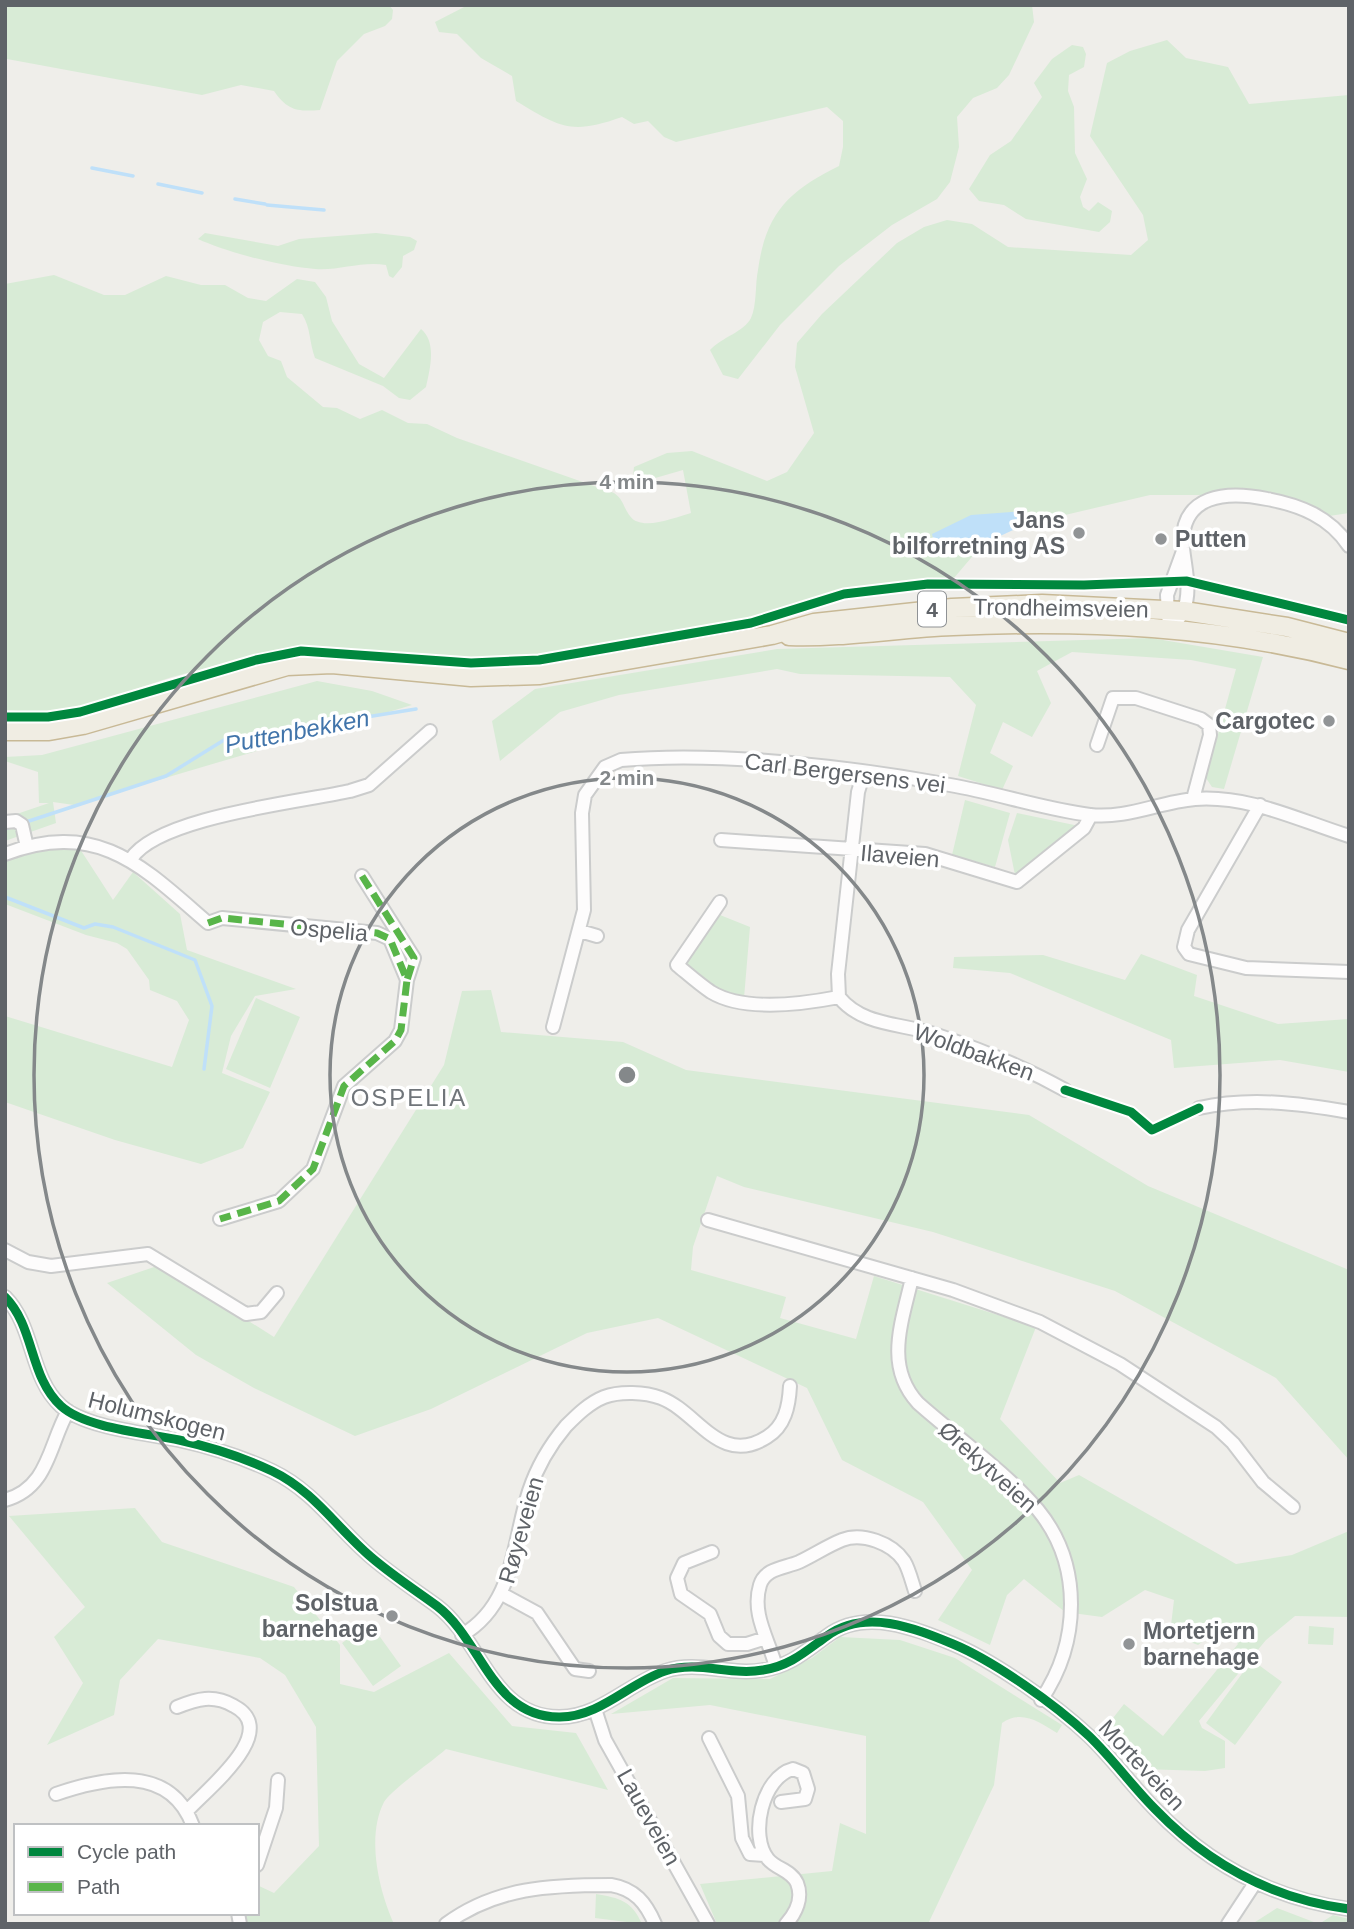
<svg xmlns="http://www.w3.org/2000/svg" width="1354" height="1929" font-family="Arial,sans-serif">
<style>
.green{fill:#d8ebd6}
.water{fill:#bfe0f9}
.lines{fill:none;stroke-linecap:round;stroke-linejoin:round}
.stream{stroke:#bfe0f9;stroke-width:3.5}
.minor-casing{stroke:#cbcccc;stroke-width:16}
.highway-casing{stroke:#c8b996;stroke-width:21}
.minor{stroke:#fdfcfc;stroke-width:12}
.highway{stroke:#f0ede3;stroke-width:18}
.quiet{stroke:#58b549;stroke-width:7;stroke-dasharray:14 7;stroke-linecap:butt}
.cycleway-casing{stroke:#fff;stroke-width:13}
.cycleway{stroke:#00873e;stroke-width:9}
.ring{fill:none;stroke:#84888a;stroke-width:3.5}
.poi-dot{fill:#919496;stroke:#fff;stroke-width:2.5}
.labels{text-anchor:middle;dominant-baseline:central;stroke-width:7;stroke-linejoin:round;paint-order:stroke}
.shield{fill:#fff;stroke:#8f9295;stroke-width:2}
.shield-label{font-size:21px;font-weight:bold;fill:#5f6368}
.poi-label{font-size:23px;font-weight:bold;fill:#5f6368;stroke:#fff;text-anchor:end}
.street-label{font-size:23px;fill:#5f6368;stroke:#fff}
.water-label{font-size:24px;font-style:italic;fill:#4174aa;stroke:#fff}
.neighbourhood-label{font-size:24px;letter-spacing:2px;fill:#70757a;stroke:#fff}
.centre{fill:#84888a;stroke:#fff;stroke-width:3.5}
.ring-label{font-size:21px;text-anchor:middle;font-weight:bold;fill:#84888a;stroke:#fff;stroke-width:7;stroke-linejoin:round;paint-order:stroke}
</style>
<rect width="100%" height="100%" fill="#efeeea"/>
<path class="green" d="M5,5h384l4,5 -1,9 -7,7 -21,8 -27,27 -17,49c-23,2 -33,0 -46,-19l-33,-6 -39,10 -195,-36 -2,6z
M468,5h564l2,17 -25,53 -12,13 -24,10 -16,19 2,30 -9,35 -13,17 -45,26 -53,41 -59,59 -42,54 -15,-4 -13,-25c12,-13 34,-18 41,-32 6,-13 4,-34 7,-48 8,-58 31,-79 81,-104l4,-19v-26l-16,-14 -151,35 -12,-5 -16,-16 -14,3 -12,-7c-51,18 -61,11 -106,-16l-4,-25 -31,-18 -24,-24 -18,-2 -4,-10z
M1167,40l19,18 42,9 21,37 100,-9v418l-20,3 -18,-8 -63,-13h-98l-157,37 -39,46 -414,82 -91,2 -141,-11 -64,7 -72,19 -112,37 -55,-4v-426l49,-9 50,20h21l41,-19 35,9h24l23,13 18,3 31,-22 18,3 11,15 6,24 27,43 25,14 37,-49c16,13 9,40 5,58l-16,13 -11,-2 -16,-12 -68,-28c-6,-16 -4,-30 -13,-44l-22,-2 -17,10 -4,18 9,16 13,5 6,16 36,30 14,1 23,11 22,-9 26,13 19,1 30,14 157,55c10,7 9,14 16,23 11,16 46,1 61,-3l-8,-43 -45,13 -5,-7 1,-9 33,-14 25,-2 75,30 20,-9 27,-39 -19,-66 2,-24 25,-29 75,-71 27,-16 23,-7 25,4 36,23 123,8 17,-15 -5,-25 -53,-79 17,-73 23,-12z
M1072,45l11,2 3,7 -2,13 -15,8 -1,16 6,16 1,46 12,26 -7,18 3,10 6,4 9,-9 14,9 -2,11 -11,10 -73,-13 -22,-14 -25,-4 -10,-12 21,-34 21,-14 31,-44 -8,-14 18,-24z
M205,233l73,13 21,-7 77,-6 34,4 7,4 -3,9 -11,6 -1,11 -9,11 -4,-2 -3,-11c-25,-4 -47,6 -71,4 -32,-2 -89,-17 -117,-30z
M1151,638l112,19 -39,132 -12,-2 -6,-9 30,-109 -45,-9 -119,-8 -35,19 14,32 -19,34 -29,-15 -13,31 23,13 -11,24 -44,-14 18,-71 -26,-28 -150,-3 -23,-5 -158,26 -59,17 -60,49 -8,-40 43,-32 242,-40z
M317,681l55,10 40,14 -338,100 -21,-3 3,21 -51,18v-23l44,-15h-10l-1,-31 -33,-11v-4l37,-2z
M965,800l45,13 -15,54 -43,-12z
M1017,813l62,13 -64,49 -7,-35z
M51,845l29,4 33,51 20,-28 47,42 7,36 109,39 -41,7 -24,40 -9,37 48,19 -27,56 -42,16 -86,-24 -110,-38v-86l167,51 17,-47 -12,-19 -27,-11 -1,-10 -22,-31 -10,-6 -31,-8 -81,-31v-42l13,-8z
M720,915l30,12 -6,71 -28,-10 -32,-25z
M1141,954l56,21 -3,21 84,28 71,-5v53l-69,-12 -106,8 -3,-28 -161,-67 -57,-5 1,-11 89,-2 82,25z
M491,990l10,42 122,10 63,28 343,45 119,71 201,84v190l-73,-82 -161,-87 -182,-59 -189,-45 -27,-11 -24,71 -2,23 95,27 -6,21 76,21 18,-63 162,51 -36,92 60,64 19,-8 157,89 56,-9 57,-24v86l-54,-1 -29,24 -67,81 3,7 23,13v27l-20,3 -64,-2 -35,-42 18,-23 39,32 75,-92 -14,-18 -26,19 -28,-11 4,-34 -29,-10 -43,27 -37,-5 -41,-33 -17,16 -17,50 -52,-25 34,-50 -49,-68 -81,-42 -35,-72 -149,-70 -71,15 -156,76 -76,27 -101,-48 -58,-33 -89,-72 53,-18 114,72 170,-272 18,-74z
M256,998l44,19 -30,71 -44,-19z
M135,1508l27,34 132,45 46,58v39l34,8 75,-39 63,73 64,7 32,57 -162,-41c-12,11 -56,42 -62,53 -18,35 -5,89 10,122h-152l2,-11h13v-28l17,8 45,-47 -3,-119 -31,-52 -25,-17 -102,-19 -38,41 -6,35 -67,30 36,-62 -29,-46 31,-30 -76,-91z
M370,1623l31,43 -28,20 -31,-43z
M1309,1626l25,2 -1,17 -25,-1z
M840,1637l60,3 55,18 107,67 -5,8c-17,-11 -36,-24 -55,-10l-8,62 -66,139h-211l-17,-40 132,-13 8,-48 26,11v-98l-156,-31 -99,9 62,-36 97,1 42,-21z
M1252,1660l30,22 -47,63 -29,-22z
M596,1894c24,4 36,7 46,30l-47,-6z
M1277,1908l42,16 14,-9 16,4v5h-97z"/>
<path class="water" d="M1024,511l-2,15 -50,23 -36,1 -4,-16 39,-19z"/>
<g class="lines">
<path class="stream" d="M92,168l41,8
M158,184l44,9
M235,199l30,5
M267,205l57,5
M26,822l140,-46 58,-36 192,-31
M5,829l8,-3
M5,897l79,31 11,-4 18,3 82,33 17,46 -8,63"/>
<g class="minor-casing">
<path id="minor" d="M1168,617l-1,-22 16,-44
M1170,629c4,-5 10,-11 13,-17 9,-20 2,-44 0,-64 -4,-55 45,-57 84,-49 33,6 63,18 82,47
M1097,745l16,-47h23l65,21 8,6 1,10 -17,64
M864,772l-6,20 -20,182 1,23c24,30 65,26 98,38 45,15 87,32 128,55
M1260,805l-72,125 -4,17 5,7 57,14 103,4
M5,822l11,-1 6,4 5,22
M721,840l204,14 92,28 67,-54 7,-13
M5,854c94,-35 138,13 203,69l14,-5 155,15 13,6 17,41 -6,50 -6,11 -51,45 -31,83 -34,32 -59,18
M131,859c26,-42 169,-57 219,-68l19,-6 61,-54
M362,876l52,82 -7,22
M720,902l-43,63c11,9 22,19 34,27 33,20 92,12 128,5
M580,931l17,5
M553,1027l31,-117 -2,-97 3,-18 20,-28 16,-7c99,-9 231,7 329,25 47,8 93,24 140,30 37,4 69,-13 105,-16 54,-4 103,21 154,37
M1199,1108c50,-11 99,-5 150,4
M708,1220l245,70 87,32 80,42 96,63 17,16 30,39 30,25
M5,1250l23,12 23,4 97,-12 98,60 15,-2 16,-19
M912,1278c-10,44 -28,88 6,125 37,33 89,70 120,107 45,55 42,133 3,190
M5,1297c30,30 24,80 56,109 24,22 85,27 118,34 32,7 63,17 93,31 42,20 65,57 99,86 21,18 44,33 66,49 45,34 55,112 123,111 40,0 69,-34 105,-46 33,-11 65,5 98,-1 27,-4 43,-19 64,-34 38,-28 87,-8 126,8 41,17 103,61 136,92 24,23 43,50 66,73 53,55 118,90 194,100
M5,1500c44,-12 44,-56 63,-89
M712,1552l-28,11 -7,15 4,16 29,20 9,22 9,8h19l19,-6
M502,1594l35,19 38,56 14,2
M462,1635c53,-31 50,-92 67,-144 8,-24 21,-46 37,-65 11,-11 23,-23 38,-29 16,-6 41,-5 57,1 37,14 59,69 106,39 18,-11 22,-31 23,-51
M776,1667c-7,-27 -25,-53 -16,-82 5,-17 25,-17 39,-23 15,-7 28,-16 43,-22 20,-8 50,3 62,21 5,8 8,21 11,30
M177,1707c20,-8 36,-13 57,-1 48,25 -27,83 -47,105
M595,1709l10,31 103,184
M709,1738l29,58 4,42 8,16 15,1
M56,1794c49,-17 114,-30 137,32
M781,1802l24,-3 3,-10 -5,-16 -10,-4c-31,8 -44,67 -25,90 8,10 23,11 29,24 6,15 -1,30 -11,41
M257,1865l19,-57 2,-28
M238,1913l2,11
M446,1924c50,-37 105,-39 165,-39 24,4 35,18 44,39
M1228,1924l27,-41"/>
</g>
<g class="highway-casing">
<path id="highway" d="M789,636c54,2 110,-8 164,-10 134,-6 266,0 396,34
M5,731h44l34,-6 204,-59 45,-2 139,13 69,-2 232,-40 42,-12 138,-15 90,-4 142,7 103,16 62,16"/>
</g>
<use href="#minor" class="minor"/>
<use href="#highway" class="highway"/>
<path class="quiet" d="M362,876l52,82 -7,22
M208,923l14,-5 155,15 13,6 17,41 -6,50 -6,11 -51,45 -31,83 -34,32 -59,18"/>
<g class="cycleway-casing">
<path id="cycleway" d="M5,717h43l32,-5 176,-52 45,-9 170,12 68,-3 212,-37 93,-29 84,-10 156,1 103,-4 162,39
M1065,1090l66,22 21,18 47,-22
M5,1297c30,30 24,80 56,109 24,22 85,27 118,34 32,7 63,17 93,31 42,20 65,57 99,86 21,18 44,33 66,49 45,34 55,112 123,111 40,0 69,-34 105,-46 33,-11 65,5 98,-1 27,-4 43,-19 64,-34 38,-28 87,-8 126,8 41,17 103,61 136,92 24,23 43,50 66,73 53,55 118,90 194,100"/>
</g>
<use href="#cycleway" class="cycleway"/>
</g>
<g class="ring">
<circle cx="627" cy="1075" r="297"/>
<circle cx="627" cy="1075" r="593"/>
</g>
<g class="poi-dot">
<circle cx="1079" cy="533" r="7"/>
<circle cx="1161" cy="539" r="7"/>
<circle cx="1329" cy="721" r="7"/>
<circle cx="392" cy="1616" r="7"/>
<circle cx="1129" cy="1644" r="7"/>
</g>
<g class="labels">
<rect class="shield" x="918" y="591.5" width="28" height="35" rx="5"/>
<g class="shield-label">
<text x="932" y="609">4</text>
</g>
<g class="poi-label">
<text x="1065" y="520">Jans<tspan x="1065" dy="26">bilforretning AS</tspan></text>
<text x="1175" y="539" text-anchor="start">Putten</text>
<text x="1315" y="721">Cargotec</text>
<text x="378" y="1603">Solstua<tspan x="378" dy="26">barnehage</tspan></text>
<text x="1143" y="1631" text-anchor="start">Mortetjern<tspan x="1143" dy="26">barnehage</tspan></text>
</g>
<g class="street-label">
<text transform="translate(1061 608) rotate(1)">Trondheimsveien</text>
<text transform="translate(845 773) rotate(7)">Carl Bergersens vei</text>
<text transform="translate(900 856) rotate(5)">Ilaveien</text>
<text transform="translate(329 930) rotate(5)">Ospelia</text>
<text transform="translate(974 1052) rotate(20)">Woldbakken</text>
<text transform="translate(157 1416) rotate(14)">Holumskogen</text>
<text transform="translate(988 1467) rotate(42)">Ørekytveien</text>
<text transform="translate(521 1530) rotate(-74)">Røyeveien</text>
<text transform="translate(1142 1765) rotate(47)">Morteveien</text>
<text transform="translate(649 1817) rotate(61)">Laueveien</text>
</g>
<g class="water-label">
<text transform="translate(297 731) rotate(-11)">Puttenbekken</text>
</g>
<g class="neighbourhood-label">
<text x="409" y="1097">OSPELIA</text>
</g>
</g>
<circle cx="627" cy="1075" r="10" class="centre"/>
<g class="ring-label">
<text x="627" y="489">4 min</text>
<text x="627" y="785">2 min</text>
</g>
<rect width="1354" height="1929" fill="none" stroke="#5f6368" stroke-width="14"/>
<rect x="14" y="1824" width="245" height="91" fill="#ffffff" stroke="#bfc1c3" stroke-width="2"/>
<rect x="28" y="1847" width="35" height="10" fill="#00873e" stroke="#bfc1c3" stroke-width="2"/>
<text x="77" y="1859" font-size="21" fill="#5f6368">Cycle path</text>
<rect x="28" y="1882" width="35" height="10" fill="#58b549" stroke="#bfc1c3" stroke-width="2"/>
<text x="77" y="1894" font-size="21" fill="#5f6368">Path</text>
</svg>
